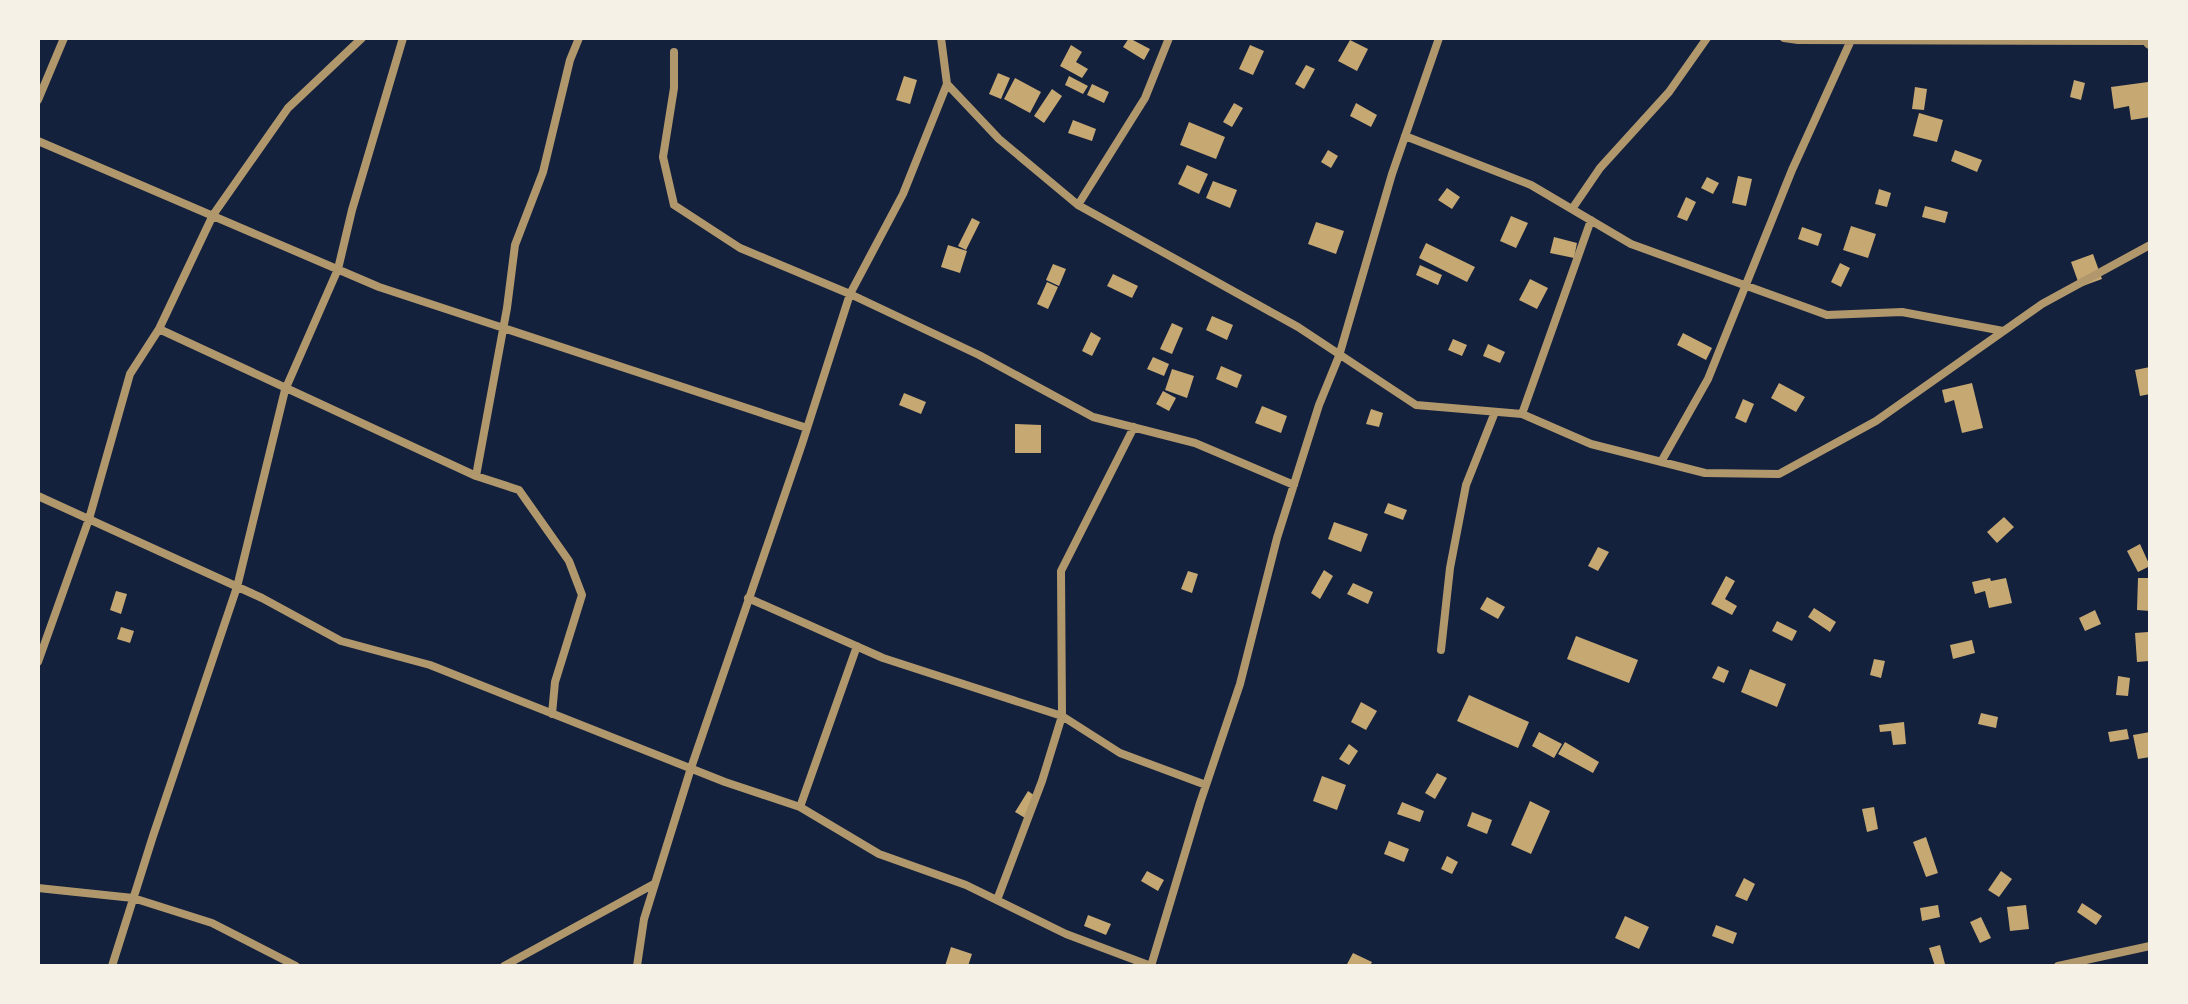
<svg xmlns="http://www.w3.org/2000/svg" width="2188" height="1004" font-family="Signika,sans-serif">
<style>
.building{fill:#c6a872}
.lines{fill:none;stroke-linecap:round;stroke-linejoin:round}
.minor{stroke:#b1986c;stroke-width:8}
.tertiary{stroke:#b1986c;stroke-width:14}
</style>
<rect width="100%" height="100%" fill="#14213d"/>
<path class="building" d="M1129,38l21,11 -6,11 -21,-13z
M1350,40l18,9 -11,22 -19,-10z
M1071,45l11,7 -6,10 12,7 -6,9 -22,-12z
M1250,45l14,6 -11,24 -14,-6z
M1306,65l9,4 -11,20 -9,-5z
M998,73l12,5 -9,21 -12,-5z
M904,76l13,4 -7,24 -14,-4z
M1069,76l19,10 -5,8 -18,-9z
M1015,78l26,14 -11,21 -26,-14z
M2074,80l11,3 -4,17 -11,-3z
M2148,82l2,35 -19,3 -2,-14 -15,3 -3,-22z
M1092,84l17,8 -5,11 -17,-8z
M1915,87l12,2 -3,21 -12,-1z
M1052,89l10,7 -18,27 -10,-7z
M1234,103l9,5 -11,19 -9,-5z
M1356,103l21,12 -6,12 -21,-11z
M1919,113l24,7 -6,22 -24,-6z
M1073,120l23,9 -4,12 -24,-8z
M1189,122l36,15 -9,22 -36,-14z
M1328,150l10,6 -7,12 -10,-6z
M1955,150l27,10 -5,12 -26,-11z
M1187,165l21,9 -9,20 -21,-10z
M1738,176l14,3 -6,27 -14,-3z
M1707,177l12,6 -6,11 -12,-6z
M1213,181l24,9 -7,18 -24,-10z
M1447,188l13,9 -8,12 -14,-9z
M1879,189l12,4 -4,14 -12,-3z
M1686,197l10,5 -9,19 -10,-4z
M1925,206l23,6 -3,11 -23,-6z
M1511,216l17,7 -12,25 -16,-7z
M972,218l8,4 -14,28 -8,-4z
M1316,222l28,9 -8,23 -28,-10z
M1851,226l25,8 -8,24 -25,-8z
M1802,227l20,7 -4,12 -20,-7z
M1554,237l23,6 -3,15 -24,-5z
M1426,243l49,24 -8,15 -48,-24z
M948,245l19,6 -7,22 -19,-6z
M2093,254l9,25 -22,8 -9,-25z
M1840,263l10,5 -9,19 -10,-5z
M1053,264l13,5 -7,17 -13,-6z
M1420,265l22,10 -4,10 -22,-10z
M1113,274l25,12 -6,12 -25,-12z
M1530,279l18,9 -11,21 -18,-9z
M1047,282l11,5 -10,22 -11,-5z
M1212,316l21,9 -6,15 -21,-10z
M1172,323l11,5 -11,26 -12,-5z
M1091,332l10,6 -9,18 -10,-5z
M1683,333l29,15 -6,12 -29,-15z
M1453,339l14,6 -5,11 -14,-6z
M1488,344l17,8 -5,11 -17,-7z
M1153,357l16,7 -5,12 -17,-7z
M1221,366l21,9 -5,13 -21,-9z
M2150,367v27l-10,2 -5,-26z
M1172,369l22,7 -7,22 -22,-8z
M1779,383l26,14 -9,15 -25,-14z
M1972,383l11,45 -21,5 -8,-33 -9,3 -3,-13z
M1163,391l13,7 -7,13 -13,-7z
M904,393l22,9 -5,12 -22,-9z
M1743,399l11,5 -8,19 -11,-5z
M1262,406l25,10 -6,17 -26,-10z
M1371,409l12,4 -4,14 -13,-3z
M1015,424l26,1v28h-26z
M1388,503l19,7 -4,10 -19,-7z
M2004,517l10,10 -17,16 -10,-11z
M1334,522l34,12 -7,18 -33,-13z
M2140,544l10,22 -12,6 -11,-21z
M1598,547l11,5 -11,19 -10,-5z
M1324,570l9,6 -13,23 -9,-6z
M1188,571l10,3 -6,19 -11,-4z
M1726,576l9,5 -10,18 12,7 -5,9 -21,-11z
M1990,578l1,3 15,-3 6,25 -23,5 -4,-17 -10,3 -3,-12z
M2138,578h12v33l-13,-1z
M1353,583l20,9 -5,12 -21,-10z
M116,591l11,3 -6,20 -11,-4z
M1487,597l18,10 -7,12 -18,-10z
M1814,608l22,14 -6,10 -22,-15z
M2095,610l6,14 -16,7 -6,-13z
M1777,621l20,10 -5,10 -20,-10z
M121,627l13,4 -4,12 -13,-4z
M2148,632l1,29 -12,1 -2,-29z
M1576,636l62,24 -9,23 -62,-24z
M1972,640l3,13 -22,6 -3,-14z
M1874,659l11,2 -4,17 -11,-3z
M1718,666l11,5 -5,12 -12,-5z
M1750,669l36,15 -9,23 -36,-15z
M2118,676l12,2 -2,18 -12,-1z
M1469,695l60,27 -11,26 -61,-27z
M1361,702l16,9 -11,19 -15,-8z
M1981,713l17,4 -2,11 -18,-4z
M1904,722l2,22 -13,1 -2,-14 -11,1 -1,-7z
M2127,729l2,10 -19,3 -2,-10z
M1539,732l23,12 -8,14 -22,-12z
M2150,732v25l-12,2 -5,-24z
M1565,742l34,20 -6,11 -35,-19z
M1349,744l9,7 -9,14 -10,-6z
M1437,773l10,5 -12,21 -10,-6z
M1322,776l24,9 -9,25 -24,-9z
M1028,791l10,7 -13,20 -10,-6z
M1530,801l20,10 -19,43 -20,-9z
M1402,802l22,9 -4,11 -23,-8z
M1874,807l4,22 -11,3 -5,-23z
M1472,812l20,8 -5,14 -20,-8z
M1926,837l12,36 -12,4 -13,-35z
M1389,841l20,8 -5,13 -20,-8z
M1447,856l11,6 -6,12 -11,-5z
M1147,871l17,9 -6,11 -17,-10z
M2001,871l11,8 -13,18 -11,-7z
M1744,878l11,6 -8,17 -12,-5z
M2082,903l20,13 -6,9 -19,-13z
M1938,905l2,12 -18,4 -2,-13z
M2026,905l3,24 -19,2 -3,-24z
M1088,915l23,9 -5,11 -22,-9z
M1625,916l24,11 -10,22 -24,-11z
M1981,917l10,21 -11,5 -10,-21z
M1716,925l21,8 -4,11 -21,-8z
M1940,945l5,19 -10,2 -6,-18z
M951,947l21,7 -4,12h-23z
M1353,953l19,9 -2,4h-24z"/>
<g class="lines">
<path class="minor" d="M941,38l6,46 52,55 79,66 220,122 118,78 106,9 69,30 114,29 74,1 97,-53 166,-117 108,-59
M1784,38l14,2 352,1
M674,52v36l-11,69 11,48 66,43 110,46 129,61 114,62 102,26 99,42
M38,100l26,-62
M1405,136l126,49 100,59 196,71 75,-3 101,19
M38,141l341,146 428,141
M1078,205l67,-107 24,-60
M1572,209l28,-41 69,-76 38,-54
M159,329l317,147 43,14 50,71 13,34 -27,87 -3,32
M1522,414l69,-194
M1661,462l47,-83 84,-209 60,-132
M476,476l31,-168 8,-63 28,-73 27,-112 9,-22
M38,496l224,102 79,43 89,24 295,117 75,25 79,47 87,31 100,49 85,32
M748,598l135,60 179,58 58,37 86,32
M1441,650l9,-82 16,-83 29,-73
M38,662l51,-143 41,-145 29,-45 54,-114 75,-107 74,-70
M800,807l57,-161
M38,888l95,10 79,25 84,43
M997,900l45,-119 20,-65 -1,-145 73,-144
M112,966l41,-130 84,-249 48,-197 53,-121 14,-59 51,-172
M504,966l150,-82
M637,966l7,-47 47,-151 111,-324 48,-150 53,-100 44,-110
M1151,966l49,-163 40,-119 37,-146 42,-133 20,-49 53,-182 47,-136
M2058,966l92,-20"/>
<path class="tertiary" d="M2149,38l1,4"/>
</g>
<rect width="2188" height="1004" fill="none" stroke="#f6f1e7" stroke-width="80"/>
</svg>
